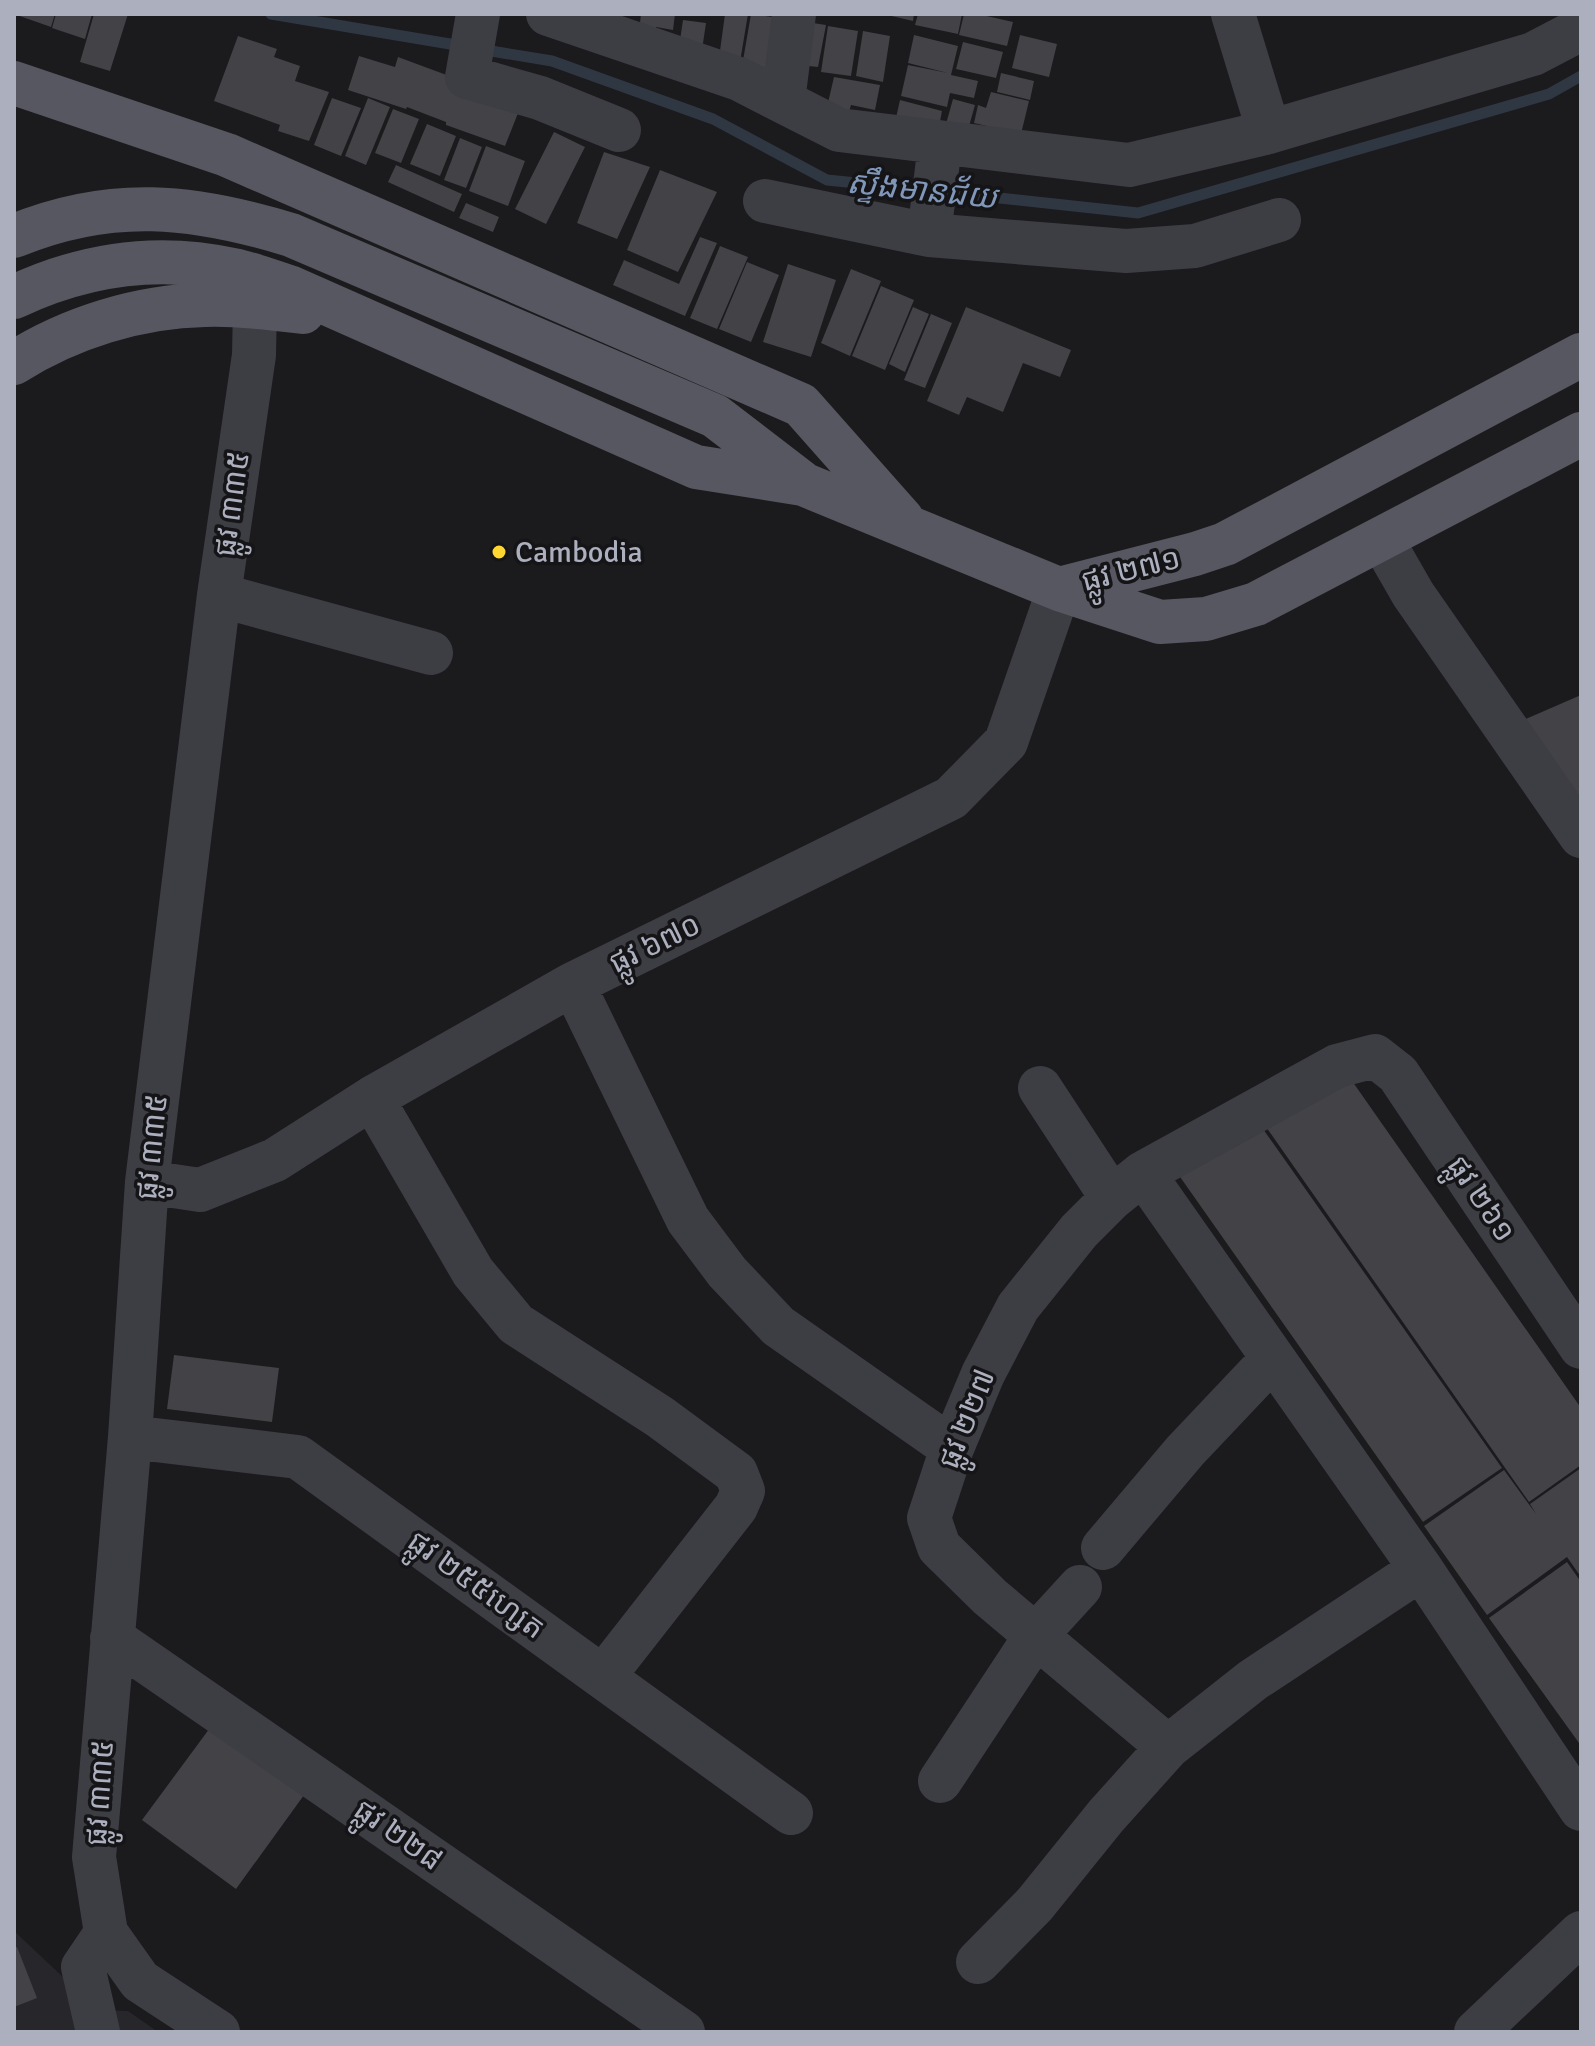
<svg xmlns="http://www.w3.org/2000/svg" width="1595" height="2046" font-family="Signika,'Noto Sans Khmer',sans-serif">
<style>
.built{fill:#27262a}
.lines{fill:none;stroke-linecap:round;stroke-linejoin:round}
.stream{stroke:#2f3742;stroke-width:11}
.building{fill:#424247}
.minor{stroke:#3d3d44;stroke-width:44}
.major{stroke:#575761;stroke-width:44}
.poi-dot{fill:#ffd730;stroke:#151518;stroke-width:3}
.labels{text-anchor:middle;dominant-baseline:central;stroke-width:7;stroke-linejoin:round;paint-order:stroke}
.street-label{font-size:30px;fill:#acafbd;stroke:#151518}
.poi-label{font-size:30px;fill:#acafbd;stroke:#151518;text-anchor:start}
.water-label{font-size:32px;font-style:italic;fill:#8197ba;stroke:#151518}
</style>
<rect width="100%" height="100%" fill="#1b1a1d"/>
<path class="built" d="M14,1931l84,79 30,1 30,21h-144z"/>
<g class="lines">
<path class="stream" d="M271,14l191,32
M479,49l73,12 161,58 114,61 100,10
M944,192l194,21 411,-119 32,-18"/>
</g>
<path class="building" d="M14,14h41l-4,13z
M56,14h36l-7,25 -33,-11z
M94,14h34l-18,57 -30,-9z
M641,14h34l-2,16 -17,-3 -1,7 -16,-3z
M725,14h23l-8,48 -21,-4z
M751,14l41,6 -10,58 -41,-6z
M883,14h31l-1,7z
M918,14h44l-4,20 -43,-9z
M964,14h14l35,8 -6,24 -48,-11z
M683,20l23,3 -4,27 -23,-3z
M800,21l26,4 -8,42 -19,-2z
M828,26l30,5 -7,45 -30,-4z
M863,31l27,5 -7,46 -27,-6z
M914,35l44,11 -7,29 27,6 -4,17 -24,-5 -3,14 -46,-11 7,-31 40,8 -40,-10z
M1020,35l37,9 -8,33 -37,-9z
M238,36l39,13 -3,8 26,9 -5,15 34,11 -20,49 -31,-10 2,-6 -66,-24z
M963,42l40,10 -7,26 -40,-9z
M359,56l36,11 3,-10 124,46 -17,43 -59,-21v-3l-39,-15 -1,2 -58,-19z
M1001,73l33,8 -4,19 -33,-8z
M834,77l46,8 -5,25 -24,-5 -2,7 -22,-5z
M991,92l38,9 -8,33 -47,-11 4,-18 8,3z
M332,98l29,10 -20,48 -27,-11z
M368,98l22,9 -24,58 -21,-9z
M953,99l22,6 -9,32 -22,-6z
M900,100l42,11 -4,21 -43,-10z
M393,109l26,10 -18,44 -26,-10z
M427,124l29,12 -16,40 -30,-12z
M554,132l31,15 -39,77 -31,-15z
M460,138l22,9 -16,41 -22,-8z
M486,146l39,15 -17,45 -39,-15z
M604,152l46,15 -33,72 -40,-16z
M396,165l66,29 -8,18 -66,-30z
M660,170l57,22 -39,80 -51,-22z
M466,203l33,14 -6,15 -34,-14z
M700,237l17,6 -32,73 -72,-31 11,-25 55,24z
M720,246l28,11 -31,72 -27,-11z
M747,262l32,13 -28,67 -32,-13z
M788,264l48,16 -25,77 -48,-15z
M851,269l30,12 -31,75 -29,-13z
M881,286l33,14 -29,70 -33,-14z
M913,307l16,7 -24,58 -16,-8z
M966,307l105,43 -11,27 -37,-14 -20,49 -36,-15 -8,18 -32,-14z
M931,314l21,9 -27,65 -21,-8z
M1581,695v111l-62,-84z
M1343,1068l238,340v57l-52,37 -265,-378z
M1256,1119l246,349 -79,54 -245,-348z
M174,1355l105,13 -7,54 -105,-13z
M1581,1468v109l-14,-20 -80,58 -63,-89 80,-56 32,44 -6,-10z
M1567,1562l14,20v159l-2,2 -90,-125z
M218,1717l94,67 -76,105 -94,-69z
M17,1947l20,51 -23,9v-59z"/>
<g class="lines">
<path class="minor" d="M478,14l-11,63 73,21 79,32
M548,14l191,65 100,51 290,35 140,-33 264,-78 48,-25
M1233,14l36,118
M783,101l11,-87
M765,201l164,34 197,16 69,-5 84,-26
M929,235l11,-91
M1382,540l31,54 168,242
M219,595l212,58
M573,984l115,236 39,52 51,54 174,122
M1040,1088l72,110
M372,1098l101,174 43,52 144,93 76,56 7,18 -7,16 -133,170
M1143,1173l278,396 160,240
M147,1182l53,8 75,-30 97,-62 201,-114 378,-186 55,-56 53,-153
M130,1437l168,20 493,356
M1103,1548l82,-97 88,-93
M112,1638l571,394
M1168,1747l-178,-150 -51,-50 -10,-29 23,-70 31,-74 35,-67 61,-76 33,-33 31,-25 194,-107 38,-10 23,18 183,273
M940,1781l97,-147 43,-47
M978,1962l57,-58 71,-88 62,-69 85,-67 168,-111
M98,2032l-15,-65 23,-34
M218,2032l-78,-51 -34,-48 -12,-76 36,-420 17,-255 72,-587 35,-240 1,-49
M1476,2032l105,-99"/>
<path class="major" d="M14,83l213,72 574,250 101,114
M14,236c97,-40 179,-31 277,-1l424,181 86,66
M14,297c70,-33 142,-44 219,-27 20,4 40,12 59,18l404,179 107,17 256,105 101,33 46,-3 50,-15 325,-170
M14,363c55,-35 125,-57 191,-58 33,-1 65,3 98,7
M1059,589l136,-35 30,-10 356,-189"/>
</g>
<circle class="poi-dot" cx="499" cy="552" r="8"/>
<g class="labels">
<g class="street-label">
<text transform="translate(232 504) rotate(-82)">ផ្លូវ ៣៣៥</text>
<text transform="translate(1131 570) rotate(-14)">ផ្លូវ ២៧១</text>
<text transform="translate(655 944) rotate(-26)">ផ្លូវ ៦៧០</text>
<text transform="translate(152 1147) rotate(-84)">ផ្លូវ ៣៣៥</text>
<text transform="translate(1481 1199) rotate(56)">ផ្លូវ ២៦១</text>
<text transform="translate(967 1419) rotate(-68)">ផ្លូវ ២២៧</text>
<text transform="translate(476 1585) rotate(36)">ផ្លូវ ២៥៥ហ្សេត</text>
<text transform="translate(100 1793) rotate(-86)">ផ្លូវ ៣៣៥</text>
<text transform="translate(398 1835) rotate(35)">ផ្លូវ ២២៨</text>
</g>
<g class="poi-label">
<text x="515" y="552">Cambodia</text>
</g>
<g class="water-label">
<text transform="translate(922 190) rotate(6)">ស្ទឹងមានជ័យ</text>
</g>
</g>
<rect width="1595" height="2046" fill="none" stroke="#acafbd" stroke-width="32"/>
</svg>
